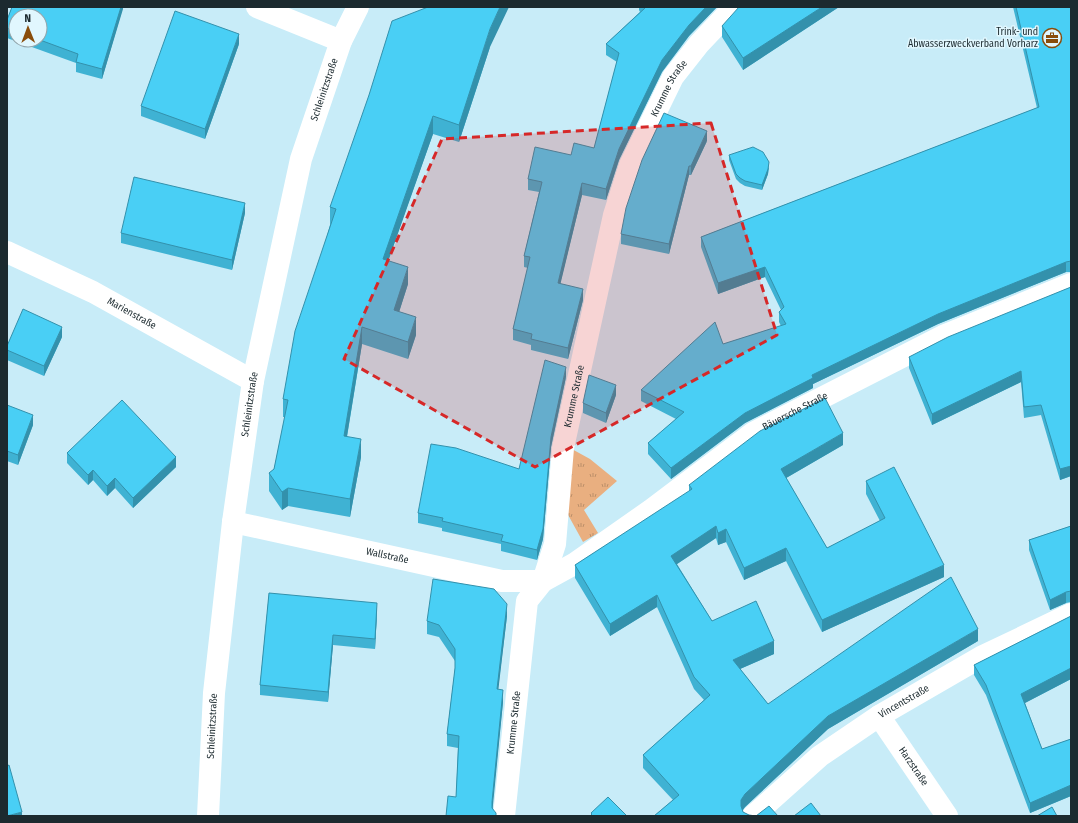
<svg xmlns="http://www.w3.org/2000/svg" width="1078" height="823" font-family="'Fira Sans Condensed',sans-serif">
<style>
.grass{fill:url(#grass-tufts)}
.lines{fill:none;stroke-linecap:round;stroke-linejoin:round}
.minor{stroke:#fff;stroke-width:22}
.wall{fill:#3fb2d3;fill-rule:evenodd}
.shaded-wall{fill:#3391ac}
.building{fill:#49cff5;stroke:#3391ac}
.marked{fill:#d62828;fill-opacity:0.2;stroke:#d62828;stroke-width:3;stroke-dasharray:8 5;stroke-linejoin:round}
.labels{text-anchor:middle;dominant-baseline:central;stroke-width:3;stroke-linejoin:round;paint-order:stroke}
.poi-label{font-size:10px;fill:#1c2a2f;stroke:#e1f7fe;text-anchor:end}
.street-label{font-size:10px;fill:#1c2a2f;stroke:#e1f7fe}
</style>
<defs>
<pattern id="grass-tufts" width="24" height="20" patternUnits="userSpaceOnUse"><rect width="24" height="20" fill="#e9af80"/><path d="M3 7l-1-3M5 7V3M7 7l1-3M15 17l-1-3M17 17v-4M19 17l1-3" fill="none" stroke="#bc8f69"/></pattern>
</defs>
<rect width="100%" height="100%" fill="#c8ecf8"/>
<path class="grass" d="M570,448l20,11 27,22 -33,29 14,23 -15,9 -16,-29z"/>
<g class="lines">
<g class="minor">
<path d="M257,7l84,34"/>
<path id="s1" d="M7,252l86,40 160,89"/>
<path id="s2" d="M233,522l269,59h41l31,-17 77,-54 102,-77 190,-97 128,-52"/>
<path id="s3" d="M879,716l68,100"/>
<path id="s4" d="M208,816l6,-123 19,-171 20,-141 48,-222 40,-118 17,-34"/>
<path id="s5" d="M504,816l23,-215 16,-20 12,-37 8,-96 51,-233 16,-50 43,-88 26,-33 35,-37"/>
<path id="s6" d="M753,816l67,-60 59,-40 102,-59 90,-43"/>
</g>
</g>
<path class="wall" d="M12,7h111l-21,72 -26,-7v-9l-69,-25v-18zM16,16h24v24h-24z
M639,7h78l-28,29 -27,36 -43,88 -13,40 -24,-5 -22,89 23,16 -15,59 -37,-9v-5l-18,-5v-11l15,-61 -4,-1v-11l15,-64 -11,-2v-11l43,-24 23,-7 23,-86 -11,-7v-11l34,-32 -1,-2z
M839,7l-96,63 -21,-33v-11z
M1013,7h58v265h-5l-128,52 -125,60v4l-68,35 -74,56 -23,-25v-11l28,-24 -35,-18v-11l82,-46 58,-18 -2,-4v-10l2,-2 -16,-33 -47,17 -17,-47v-10l336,-129z
M239,44l-34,95 -64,-23v-10z
M490,47l-31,95 -26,-8 -45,126 20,24 -9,28 17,23 -8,24 -46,-15 -15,93 14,20 -11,60 -62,-11 -6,4 -13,-19v-18l5,-4 11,-52h-2v-18l47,-174v-18z
M707,141l-16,34h-2l-20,79 -48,-10v-10z
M729,155l40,13 -1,6 -6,16 -17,-4 -5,-3 -4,-4 -7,-19z
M245,213l-13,57 -111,-27v-10z
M1071,287v189l-11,4 -19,-65 -17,3 -3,-36 -89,43 -23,-57v-11z
M62,337l-18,39 -37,-16v-14z
M566,377l-15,70 -8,92 -6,21 -36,-9v-7l-59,-13v-3l-24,-5v-10l101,-44z
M616,395l-10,28 -23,-10v-10z
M7,405l26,20 -15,40 -11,-4z
M843,445l-57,33 41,70 53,-27 -14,-27v-13l78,96 -122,55 -36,-71 -42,19 -18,-38 -8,3 -2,-7 -39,26 35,57 62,33 -34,15 28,35 210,-63 -150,88 -83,78 -2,3v2l6,3 -95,1 19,-16 -30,-32v-13l61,-55 -10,-11 -37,-82 -47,29 -35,-58v-13l114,-73v-7z
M67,453l109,14 -43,41 -18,-20 -8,8 -14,-16 -5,5 -21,-22z
M1071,526v76l-5,1 -16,7 -21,-60v-10z
M269,593l108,20 -2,36 -42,-4 -5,57 -68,-7v-10z
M507,616l-9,73 5,13 -11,105 4,9 -40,-19 2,-49 -11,-2v-12l8,-66v-7l-16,-24 -12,-3v-13z
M1071,616v63l-46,24 17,46 29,-10v57l-41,17 -44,-118 -12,-20v-10z"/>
<path class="shaded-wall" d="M121,7h2v2l-21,70v-10z
M500,7h9l-19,40 -31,95v-17l31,-96z
M706,7h11l-28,29 -27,36 -43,88 -13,40v-11l13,-40 43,-89 27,-35z
M822,7h17l-96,63v-12z
M239,34v10l-34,95v-10z
M433,116v18l-50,142v-17z
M707,131v10l-16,34v-9z
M769,162l-1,12 -6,16v-5z
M689,166v9l-20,79v-10z
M582,183v12l-24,99v-11z
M245,203v10l-13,57v-10z
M1066,262v10l-128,52 -125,60v4l-68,35 -74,56v-11l74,-55 67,-38 126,-61z
M408,267v17l-14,44v-18z
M765,267v10l-47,17v-11z
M583,289v11l-15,59v-11z
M416,317v18l-8,24v-17z
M62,327v10l-18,39v-10z
M362,327v17l-18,110v-18z
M566,367v10l-15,70 -8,92 -6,21v-10l14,-113z
M1021,371v11l-89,43v-11z
M616,385v10l-10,28v-10z
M33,415v10l-15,40v-10z
M843,433v12l-62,36v-12z
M361,439v18l-11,60v-18z
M176,457v10l-43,41v-10z
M1071,466v10l-11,4v-11z
M93,470v10l-5,5v-10z
M115,478v10l-8,8v-10z
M288,488v18l-6,4v-18z
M716,526v12l-45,30v-12z
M726,529v13l-8,3v-12z
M786,548v13l-42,19v-12z
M944,565v12l-122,55v-12z
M1066,592v11l-16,7v-10z
M657,595v12l-47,29v-12z
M377,603v10l-2,36v-10z
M507,604v12l-10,85v-12z
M978,629v12l-150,88 -83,78 -4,5v4v-16l4,-6 83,-78z
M333,635v10l-5,57v-10z
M774,641v13l-41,18v-12z
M1071,668v11l-50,26v-11z
M503,690v12l-11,113v-13z
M1071,785v11l-41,17v-10z
M22,812v4h-15z"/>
<path class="building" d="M12,7h109l-19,62 -26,-7 2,-8 -38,-14v-24h-24v16l-9,-4v-8z
M428,7h72l-10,22 -31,96 -26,-9 -50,143 25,8 -14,43 22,7 -8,25 -46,-15 -18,109 17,3 -11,60 -62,-11 -6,4 -13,-19 5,-4 14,-69 -5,-1 12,-68 41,-122 -6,-2 39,-112 23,-74z
M644,7h62l-17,18 -27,35 -43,89 -13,40 -24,-6 -24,100 25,6 -15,59 -37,-9 1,-5 -19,-5 17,-72 -6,-1 18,-74 -14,-3 7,-32 36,8 3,-12 20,5 25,-95 -13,-9 39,-36z
M739,7h83l-79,51 -21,-32z
M1016,7h55v254l-5,1 -128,52 -126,61 1,3 -68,35 -74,55 -23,-25 36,-31 -43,-22 74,-68 8,22 63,-20 -7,-12 5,-5 -19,-40 -47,16 -17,-46 338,-130z
M175,11l64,23 -34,95 -64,-23z
M664,113l43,18 -16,35h-2l-20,78 -48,-10 5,-26 16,-48z
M753,147l10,5 6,10 -1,7 -6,16 -17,-4 -5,-3 -4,-4 -7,-19z
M134,177l111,26 -13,57 -111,-27z
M1071,287v179l-11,3 -19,-64 -17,2 -3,-36 -89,43 -23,-57 39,-20z
M23,309l39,18 -18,39 -37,-16v-4z
M545,360l21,7 -15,70 -8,92 -6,21 -36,-9 2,-6 -61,-14 1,-3 -25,-5 13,-69 25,4 63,21z
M589,375l27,10 -10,28 -23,-10z
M825,398l18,35 -62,36 46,79 58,-30 -19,-37 28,-14 50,98 -122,55 -36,-72 -42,20 -18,-39 -8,4 -2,-7 -45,30 41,65 44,-20 18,40 -41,19 35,44 183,-127 27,52 -150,87 -83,78 -4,6v6l2,6 6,3 7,1 13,-10 9,10h-124l25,-21 -36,-40 67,-60 -16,-18 -37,-82 -47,29 -35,-59 117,-76 -3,-4 71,-54z
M122,400l54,57 -43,41 -18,-20 -8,8 -14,-16 -5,5 -21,-22z
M7,405l26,10 -15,40 -11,-4z
M1071,526v65l-5,1 -16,8 -21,-60z
M433,579l61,10 13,15 -10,85 6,1 -11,112v6l4,5v3h-50l2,-20 8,1 3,-61 -12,-2 8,-66v-19l-16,-24 -12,-4z
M269,593l108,10 -2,36 -42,-4 -5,57 -68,-7z
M1071,616v52l-50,26 21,55 29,-10v46l-41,18 -44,-118 -12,-20z
M9,765l13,47 -15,4v-50z
M608,797l19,19h-37l2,-2 -1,-1z
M811,803l10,13h-27z
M1052,807l5,9h-20z"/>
<path class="marked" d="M711,123l66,212 -242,132 -191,-108 98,-220z"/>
<defs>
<g id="office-ring" transform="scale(1)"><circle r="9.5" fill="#e1f7fe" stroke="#894d0b" stroke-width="1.5"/><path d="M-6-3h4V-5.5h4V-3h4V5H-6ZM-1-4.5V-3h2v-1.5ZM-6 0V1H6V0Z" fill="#894d0b"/></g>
</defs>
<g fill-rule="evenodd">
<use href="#office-ring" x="1052" y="38"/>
</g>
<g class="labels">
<g class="poi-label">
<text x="1038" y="32">Trink- und<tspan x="1038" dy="12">Abwasserzweckverband Vorharz</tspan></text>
</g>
<g class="street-label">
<text stroke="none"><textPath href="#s5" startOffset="754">Krumme Straße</textPath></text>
<text stroke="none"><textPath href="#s4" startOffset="738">Schleinitzstraße</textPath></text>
<text stroke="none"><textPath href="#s1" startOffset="139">Marienstraße</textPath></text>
<text stroke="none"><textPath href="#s5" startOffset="430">Krumme Straße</textPath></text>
<text stroke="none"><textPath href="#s4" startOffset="414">Schleinitzstraße</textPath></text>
<text stroke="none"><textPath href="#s2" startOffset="621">Bäuersche Straße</textPath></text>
<text stroke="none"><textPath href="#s2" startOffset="158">Wallstraße</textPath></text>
<text stroke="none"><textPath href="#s6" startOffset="190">Vincentstraße</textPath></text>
<text stroke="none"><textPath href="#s5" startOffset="94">Krumme Straße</textPath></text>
<text stroke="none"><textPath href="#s4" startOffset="90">Schleinitzstraße</textPath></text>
<text stroke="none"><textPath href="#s3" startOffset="61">Harzstraße</textPath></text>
</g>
</g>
<rect width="1078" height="823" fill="none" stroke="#1c2a2f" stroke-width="16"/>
<g transform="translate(28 28) rotate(359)"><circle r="19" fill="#e1f7fe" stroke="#92a5ab"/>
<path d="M0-3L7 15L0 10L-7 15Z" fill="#894d0b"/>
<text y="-6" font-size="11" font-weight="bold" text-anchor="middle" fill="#1c2a2f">N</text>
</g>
</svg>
